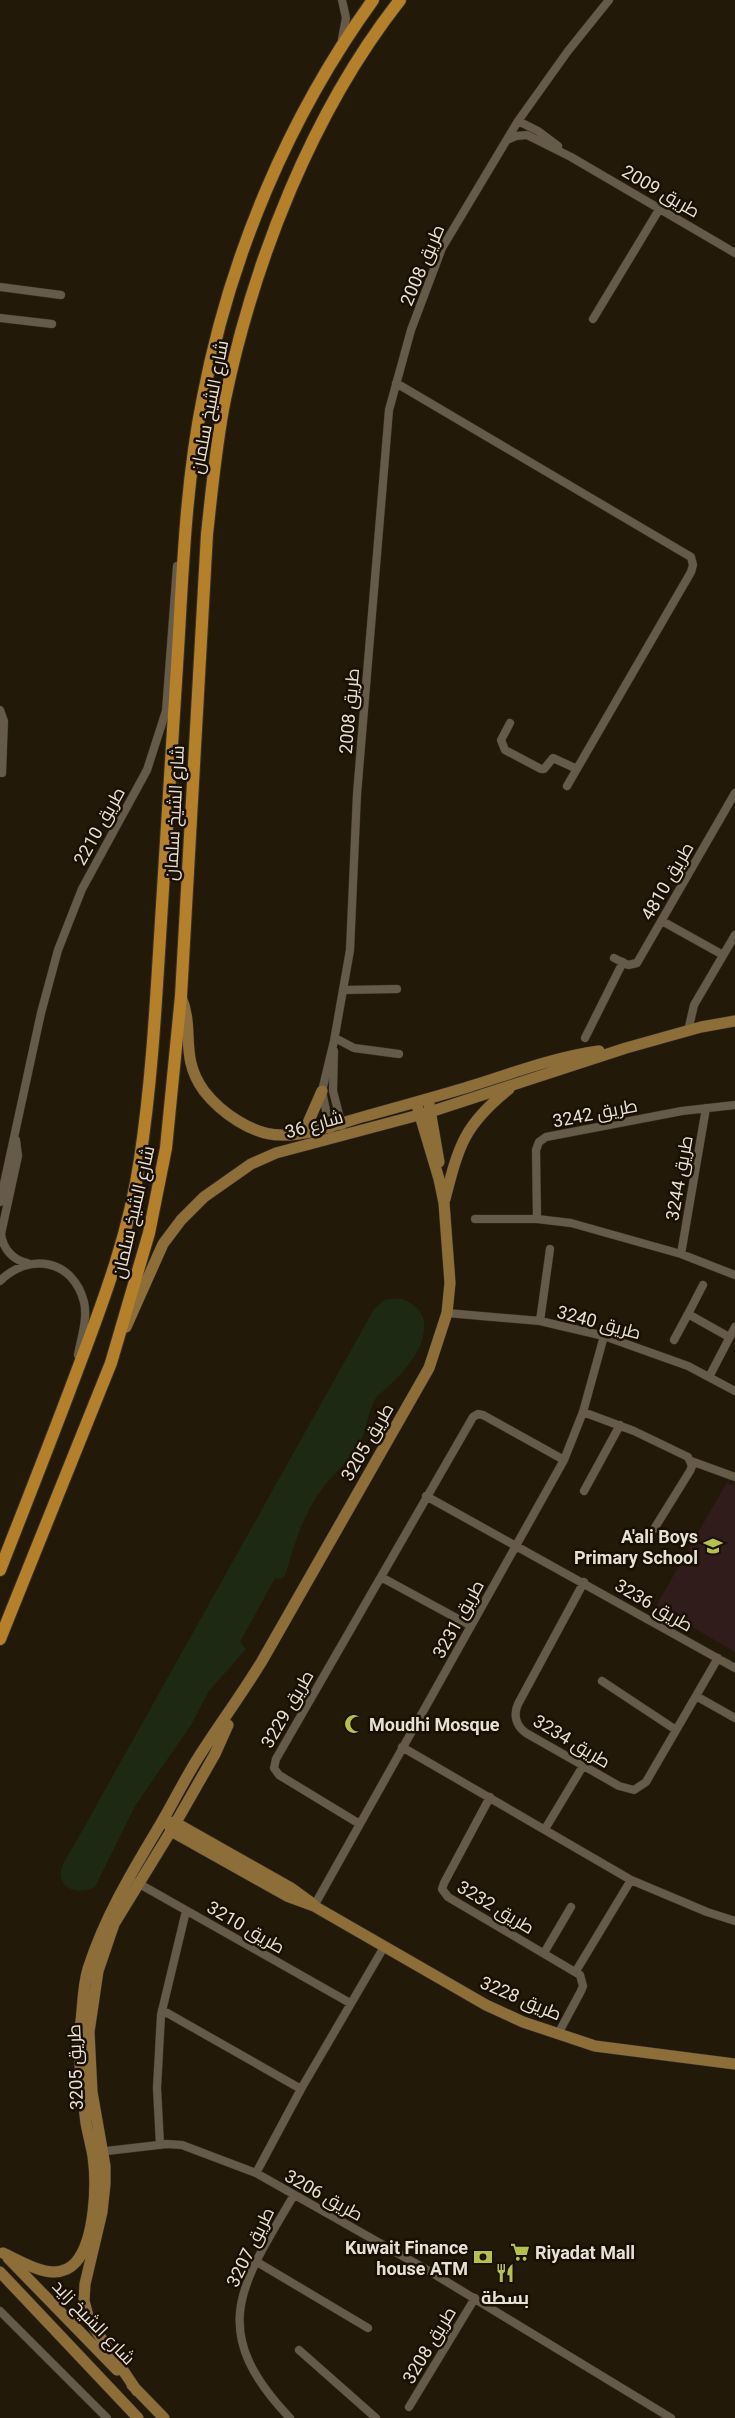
<svg xmlns="http://www.w3.org/2000/svg" width="735" height="2418" font-family="Roboto,Cairo,sans-serif">
<style>
.education{fill:#2f1c1b}
.green{fill:#1d2913}
.lines{fill:none;stroke-linecap:round;stroke-linejoin:round}
.street-casing{stroke:#38312b;stroke-width:9}
.secondary-casing{stroke:#38312b;stroke-width:12}
.primary-casing{stroke:#38312b;stroke-width:14}
.street{stroke:#665b49;stroke-width:8}
.secondary{stroke:#8d6e39;stroke-width:11}
.primary{stroke:#b4812a;stroke-width:12}
.labels{text-anchor:middle;dominant-baseline:central;stroke-width:5;stroke-linejoin:round;paint-order:stroke}
.street-label{font-size:18px;fill:#e7e0d6;stroke:#191003}
.poi-label{font-size:18px;font-weight:bold;fill:#e7e0d6;stroke:#191003;text-anchor:end}
</style>
<rect width="100%" height="100%" fill="#231909"/>
<path class="education" d="M727,1482l8,4v166l-79,-46z"/>
<path class="green" d="M396,1298c17,3 31,14 28,33 -2,20 -20,41 -34,54 -4,4 -10,8 -14,13 -8,12 -9,30 -15,43 -10,19 -26,31 -39,48 -19,25 -28,57 -37,87l-5,3 -5,-1 -35,64 6,7 -37,42 -18,34 -56,81 -40,81c-13,7 -34,5 -34,-14 0,-9 8,-19 12,-26l301,-538 10,-9z"/>
<g class="lines">
<g class="street-casing">
<path id="street" d="M342,39l4,-21 -4,-18
M518,121l20,10 20,15
M507,140l9,-4 11,-1 44,22 164,96
M0,287l61,8
M0,318l52,6
M593,319l67,-111
M396,383l295,174 2,8 -2,7 -124,214
M0,710l4,11 -2,52
M510,723l-9,17 4,10 36,19h3l9,-11 24,11
M662,921l61,34
M614,958l14,7 9,-2 98,-170
M344,990l53,-1
M688,1031l6,-26 41,-70
M335,1038l19,10 45,6
M585,1038l38,-76
M334,1051l-1,40 9,35
M330,1130l-8,-39 12,-50 16,-91 7,-156 32,-384 22,-80 31,-82 76,-127 50,-70 41,-51
M16,1140l2,16 -17,78c2,15 12,26 26,29
M0,1202l41,-189 17,-63 24,-61 65,-119 19,-59 11,-145
M475,1219h62l34,4 110,31 54,21
M537,1219l-1,-69 3,-8 7,-5 136,-26 53,-6
M681,1254l25,-146
M0,1281c29,-29 73,-22 84,21 4,17 -3,36 -6,53
M703,1285l-15,29 41,23
M447,1313l93,8 64,15 84,30 47,25
M540,1321l10,-72
M674,1340l14,-26
M709,1377l26,-50
M583,1412l51,19 54,26 4,9 -2,5 -36,58
M691,1461l44,16
M584,1491l36,-66
M426,1496l309,172
M381,1577l90,49
M584,1582l-66,122c-5,11 -2,22 8,29l93,53 15,4 12,-8 72,-124
M602,1681l74,49
M696,1696l39,22
M402,1747l229,133 76,32 28,9
M490,1797l-46,86 -2,6 6,8 132,78 3,11 -2,5 -23,43
M358,1823l-79,-48 -5,-7 2,-9 197,-342 5,-3 5,1 81,45
M545,1829l38,-63
M136,1882l214,121
M314,1906l250,-446 19,-48 21,-76
M544,1953l27,-46
M576,1971l55,-91
M162,2010l139,79
M160,2145l-3,-57 4,-73 25,-104
M98,2152l69,-8 15,1 74,28 173,98 242,147
M256,2173l45,-84 83,-142
M257,2262l111,66
M0,2311l107,107
M299,2350l77,68
M409,2407l66,-109
M290,2418c-84,-88 -49,-133 4,-223"/>
</g>
<g class="secondary-casing">
<path id="secondary" d="M181,997c14,32 -2,60 23,94 17,22 49,44 77,44 28,1 58,-12 85,-19 35,-10 70,-19 105,-30 42,-13 84,-29 128,-35
M429,1104l10,58
M304,1132l18,-41
M445,1199c14,-54 19,-74 64,-110
M126,1327l37,-83 18,-24 23,-23 47,-33 25,-11 154,-41 196,-64 75,-21 34,-6
M169,1822l7,1 115,65 22,16
M169,1824l2,7 116,65 27,10 172,99 37,17 72,24 140,18
M3,2253c20,9 53,32 73,9 19,-22 21,-78 17,-106 -2,-11 -5,-22 -7,-33 -4,-33 -9,-70 -5,-102 2,-17 2,-36 7,-52 16,-50 42,-94 69,-139 14,-23 26,-48 41,-72 21,-33 44,-64 64,-97l167,-293 18,-55 3,-30 -6,-80 -5,-24 -23,-77
M8,2258l109,112
M0,2272l138,146
M132,2385l32,33
M137,2391l-42,-62 -7,-13 -4,-15 1,-17 17,-72 3,-28v-18l-13,-74 -3,-60 9,-61 16,-47 57,-93 44,-77 13,-29"/>
</g>
<g class="primary-casing">
<path id="primary" d="M0,1570c27,-69 54,-137 80,-207 25,-66 50,-134 60,-204 12,-79 16,-158 21,-238 5,-90 11,-180 17,-271 5,-84 8,-169 25,-253 27,-141 86,-281 170,-397
M0,1639l111,-276 38,-130 17,-85 15,-152 26,-462c5,-45 9,-91 18,-135 29,-138 87,-287 175,-399"/>
</g>
<use href="#street" class="street"/>
<use href="#secondary" class="secondary"/>
<use href="#primary" class="primary"/>
</g>
<defs>
<g id="school-bare" transform="scale(1.5)"><path d="M0-5L7-2L0 1L-7-2ZM-4 1L0 2.5L4 1V4Q0 6-4 4Z" fill="#b4c24a" stroke="#191003" stroke-width="2.5" paint-order="stroke"/></g>
<g id="mosque-bare" transform="scale(1.5)"><path d="M3.5-4.9A6 6 0 1 0 3.5 4.9A5 5 0 1 1 3.5-4.9Z" fill="#b4c24a" stroke="#191003" stroke-width="2.5" paint-order="stroke"/></g>
<g id="supermarket-bare" transform="scale(1.5)"><path d="M-6-5.5h2.5l.6 2H6L4.5 2H-2.5L-4.4-4H-6ZM-1.5 3.2a1.3 1.3 0 1 0 .1 0ZM3 3.2a1.3 1.3 0 1 0 .1 0Z" fill="#b4c24a" stroke="#191003" stroke-width="2.5" paint-order="stroke"/></g>
<g id="bank-bare" transform="scale(1.5)"><path d="M-6-4H6V4H-6ZM0-2.3a2.3 2.3 0 1 0 0 4.6a2.3 2.3 0 1 0 0-4.6Z" fill="#b4c24a" stroke="#191003" stroke-width="2.5" paint-order="stroke"/></g>
<g id="restaurant-bare" transform="scale(1.5)"><path d="M-5-6h1v4h1v-4h1v4h1v-4h1v5L-1.5 .5V6h-2V.5L-5-1ZM5-6V6H3V1.5H1.5Q1.5-4 5-6Z" fill="#b4c24a" stroke="#191003" stroke-width="2.5" paint-order="stroke"/></g>
</defs>
<g fill-rule="evenodd">
<use href="#school-bare" x="713" y="1546"/>
<use href="#mosque-bare" x="354" y="1724"/>
<use href="#supermarket-bare" x="520" y="2252"/>
<use href="#bank-bare" x="483" y="2257"/>
<use href="#restaurant-bare" x="505" y="2273"/>
</g>
<g class="labels">
<g class="street-label">
<text transform="translate(661 191) rotate(30)">طريق 2009</text>
<text transform="translate(422 265) rotate(-67)">طريق 2008</text>
<text transform="translate(209 407) rotate(-79)">شارع الشيخ سلمان</text>
<text transform="translate(349 711) rotate(-85)">طريق 2008</text>
<text transform="translate(174 813) rotate(-87)">شارع الشيخ سلمان</text>
<text transform="translate(99 826) rotate(-61)">طريق 2210</text>
<text transform="translate(667 881) rotate(-60)">طريق 4810</text>
<text transform="translate(595 1113) rotate(-11)">طريق 3242</text>
<text transform="translate(314 1124) rotate(-16)">شارع 36</text>
<text transform="translate(679 1178) rotate(-80)">طريق 3244</text>
<text transform="translate(133 1212) rotate(-77)">شارع الشيخ سلمان</text>
<text transform="translate(599 1322) rotate(15)">طريق 3240</text>
<text transform="translate(367 1442) rotate(-60)">طريق 3205</text>
<text transform="translate(654 1605) rotate(30)">طريق 3236</text>
<text transform="translate(458 1619) rotate(-61)">طريق 3231</text>
<text transform="translate(287 1709) rotate(-60)">طريق 3229</text>
<text transform="translate(572 1741) rotate(31)">طريق 3234</text>
<text transform="translate(496 1907) rotate(31)">طريق 3232</text>
<text transform="translate(246 1927) rotate(30)">طريق 3210</text>
<text transform="translate(521 1998) rotate(23)">طريق 3228</text>
<text transform="translate(75 2067) rotate(-92)">طريق 3205</text>
<text transform="translate(324 2195) rotate(29)">طريق 3206</text>
<text transform="translate(250 2247) rotate(-64)">طريق 3207</text>
<text transform="translate(94 2322) rotate(46)">شارع الشيخ زايد</text>
<text transform="translate(429 2345) rotate(-59)">طريق 3208</text>
</g>
<g class="poi-label">
<text x="698" y="1536">A'ali Boys<tspan x="698" dy="21">Primary School</tspan></text>
<text x="369" y="1724" text-anchor="start">Moudhi Mosque</text>
<text x="468" y="2247">Kuwait Finance<tspan x="468" dy="21">house ATM</tspan></text>
<text x="535" y="2252" text-anchor="start">Riyadat Mall</text>
<text x="505" y="2297" text-anchor="middle">بسطة</text>
</g>
</g>
</svg>
